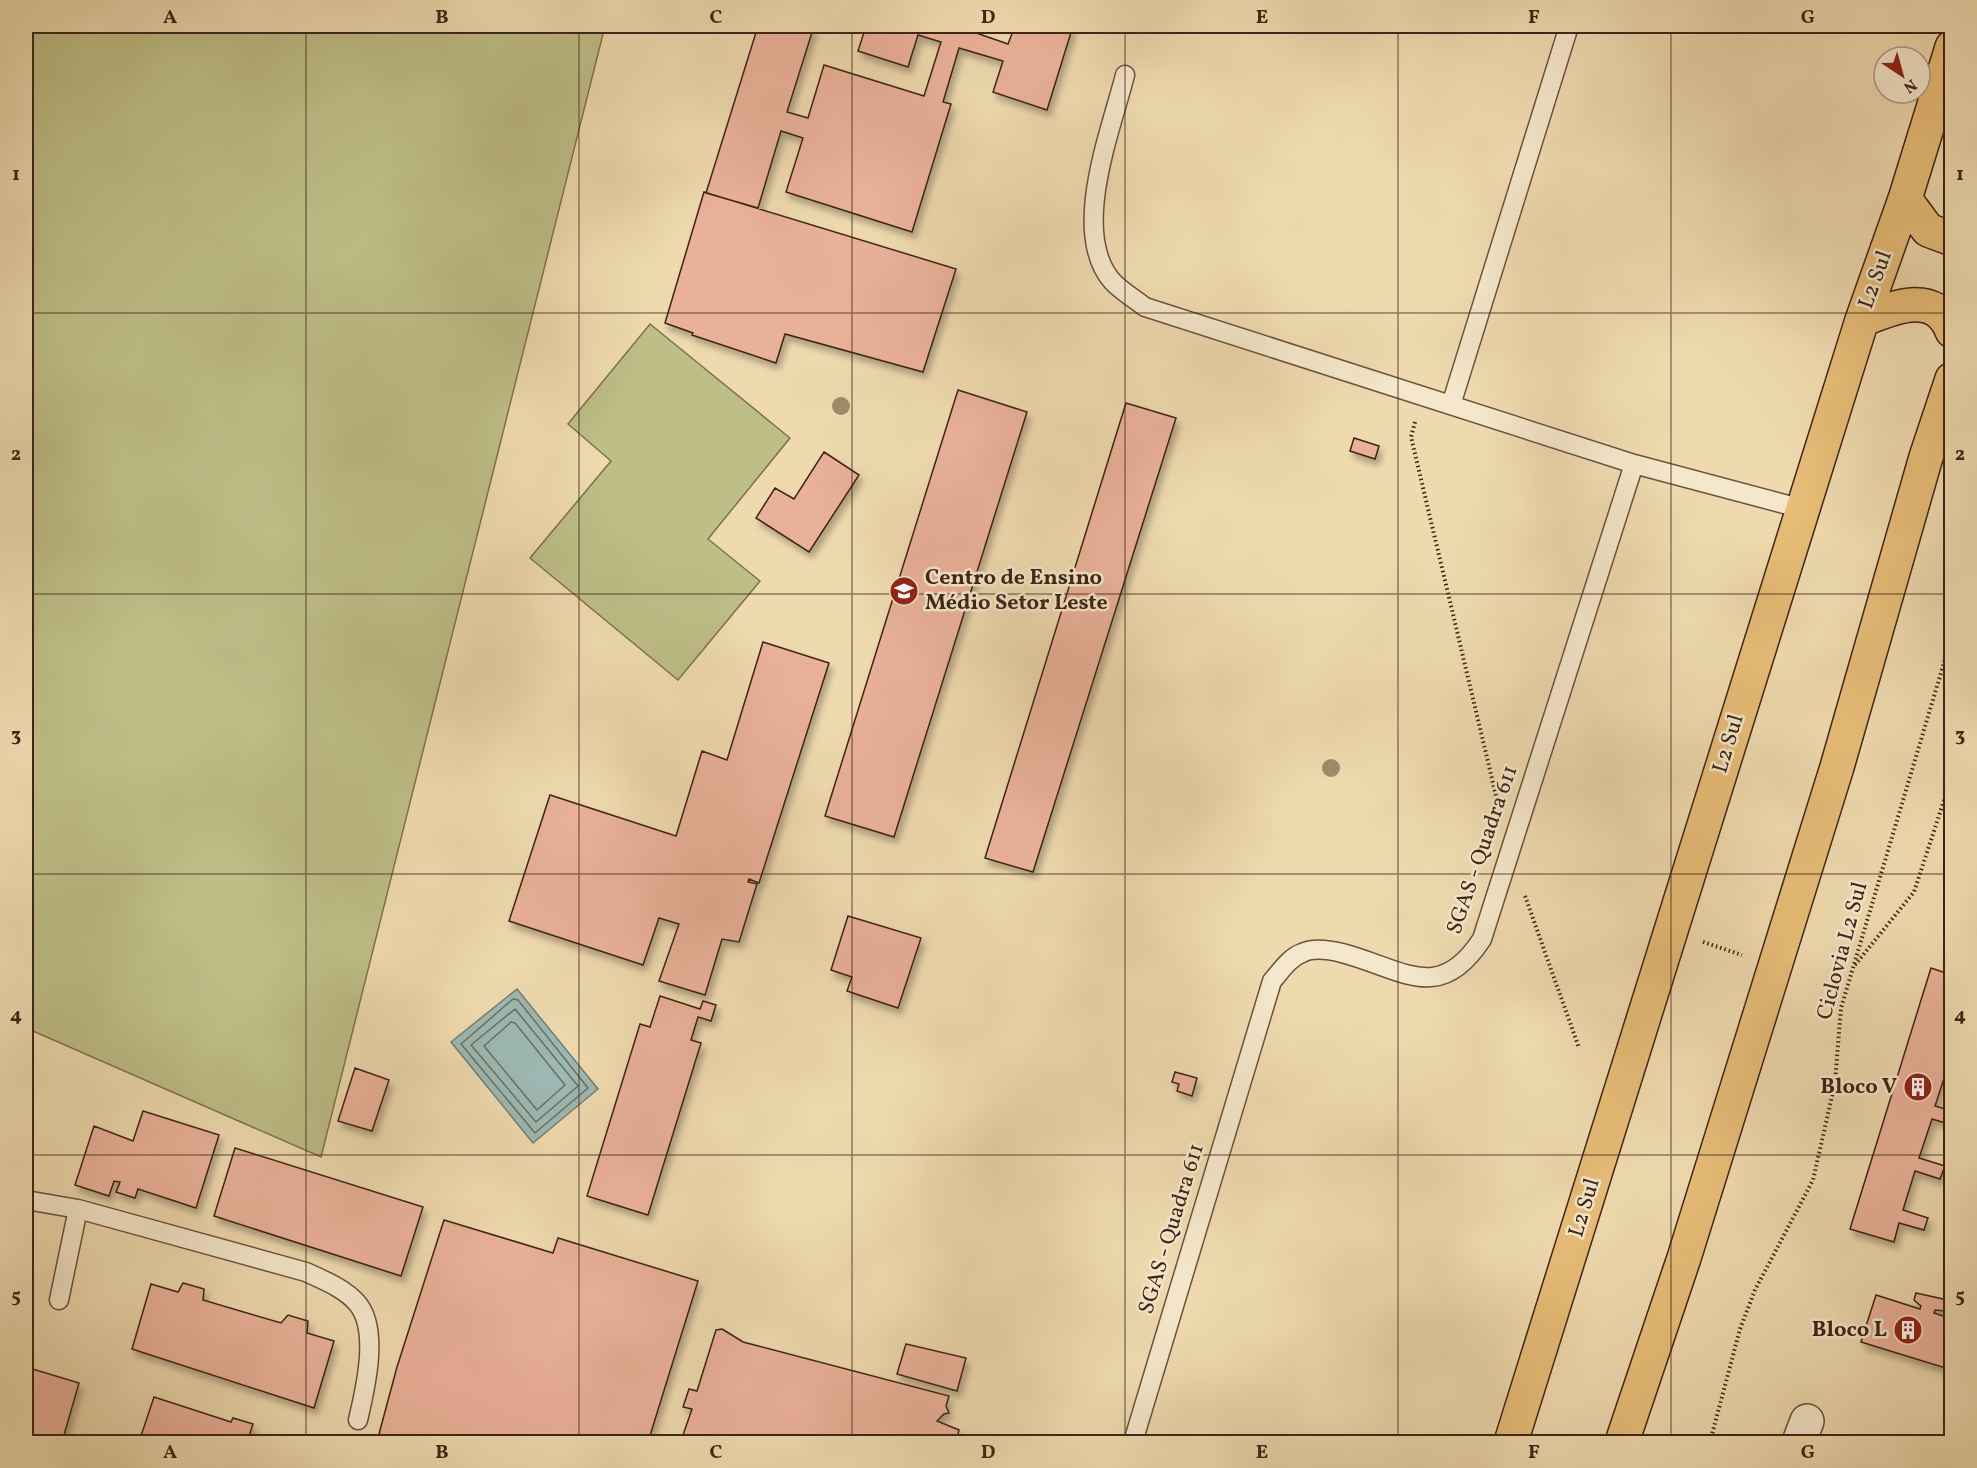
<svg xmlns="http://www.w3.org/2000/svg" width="1977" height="1468" font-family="Vollkorn,serif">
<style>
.green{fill:#bebe87;stroke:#7e714e;stroke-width:1.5}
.water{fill:#9cb9b3;stroke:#767d74;stroke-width:1.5}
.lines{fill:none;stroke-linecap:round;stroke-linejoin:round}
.shore{stroke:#6d6e64;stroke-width:1.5}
.building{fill:#eab19a;stroke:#3e2416;stroke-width:1.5;filter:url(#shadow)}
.lane-casing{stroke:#6a523c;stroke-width:21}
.street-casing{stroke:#6a523c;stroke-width:36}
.primary-casing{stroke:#3e2416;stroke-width:36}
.path{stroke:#3e2416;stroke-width:4;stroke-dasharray:1.5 3;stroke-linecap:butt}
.lane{stroke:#f5e7cb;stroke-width:18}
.street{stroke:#f5e7cb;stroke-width:33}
.primary{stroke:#e8bd78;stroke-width:33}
.tree{fill:#9f8b6a}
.grid{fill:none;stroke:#3e2416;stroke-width:1.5;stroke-opacity:0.55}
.labels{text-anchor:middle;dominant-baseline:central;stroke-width:5;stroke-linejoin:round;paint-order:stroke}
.street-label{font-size:22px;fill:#3e2416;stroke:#f5e7cb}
.poi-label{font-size:22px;font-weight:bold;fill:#3e2416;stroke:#f5e7cb;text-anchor:end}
.neatline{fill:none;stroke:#3e2416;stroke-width:2}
.grid-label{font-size:20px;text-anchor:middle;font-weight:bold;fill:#3e2416}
</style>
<defs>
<filter id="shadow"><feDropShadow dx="3.5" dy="6" stdDeviation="3" flood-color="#0004"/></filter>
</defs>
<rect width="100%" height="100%" fill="#efdaaf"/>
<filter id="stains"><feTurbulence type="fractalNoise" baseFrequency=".00333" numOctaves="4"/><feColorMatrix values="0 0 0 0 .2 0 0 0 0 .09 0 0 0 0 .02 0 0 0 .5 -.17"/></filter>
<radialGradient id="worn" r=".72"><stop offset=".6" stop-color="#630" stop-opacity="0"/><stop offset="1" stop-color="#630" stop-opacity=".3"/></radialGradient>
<path class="green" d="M26,26h579l-284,1131 -295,-129z
M650,324l140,114 -82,101 52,42 -82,99 -148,-122 81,-97 -43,-37z"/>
<path class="water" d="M517,989l81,100 -65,54 -82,-101z"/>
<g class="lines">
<path class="shore" d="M513,999l5,1 70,88 -53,45 -74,-89z
M515,1009l63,77 -42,36 -65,-77z
M511,1022l4,1 50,62 -28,25 -53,-64z"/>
</g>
<path class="building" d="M758,26h56l-27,86 21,6 16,-53 100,31 17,-54 -23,-7 -10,32 -50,-16 8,-25h90l52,18 7,-18h58l-26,84 -54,-18 10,-31 -44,-13 -16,54 8,2 -39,128 -126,-40 17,-54 -22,-7 -23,77 -52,-15z
M704,192l252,77 -33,103 -138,-38 -9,29 -84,-28 1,-2 -28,-10z
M958,390l69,22 -133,425 -69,-21z
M1126,403l50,15 -143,454 -48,-14z
M1354,438l25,8 -4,13 -25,-8z
M824,452l35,23 -50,77 -53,-34 19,-30 19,11z
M763,642l66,21 -70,220 -10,-4 -1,3 9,2 -18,58 -17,-3 -17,56 -46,-14 20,-57 -20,-6 -16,47 -134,-44 41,-126 126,41 26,-85 25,9z
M848,916l73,22 -23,70 -51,-17 5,-14 -21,-7z
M1931,968l21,7v92l-4,-1 -13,40 17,5v14l-20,-6 -13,39 26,8 -5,13 -25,-8 -12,39 25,8 -4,12 -25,-7 -5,19 -44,-13z
M660,996l40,13 3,-8 13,4 -5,16 -13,-4 -7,23 10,3 -53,172 -61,-19 53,-172 10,3z
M355,1068l34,12 -17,51 -34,-10z
M1175,1072l22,6 -5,18 -15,-5 2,-7 -7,-2z
M143,1111l76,24 -23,73 -58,-19 -3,9 -19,-6 4,-10 -6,-1 -5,15 -34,-11 19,-59 39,15z
M235,1148l188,59 -22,69 -187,-60z
M444,1220l109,33 5,-15 140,43 -50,161h-242l-27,-8 18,-67z
M183,1283l21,6 -1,11 78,23 7,-8 20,6 -1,12 27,8 -20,67 -182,-59 19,-65 27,8z
M1916,1293l27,6 5,5 -3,7 -10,-1 -1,3 18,6v51l-91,-28 15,-47 44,14 1,-3 -7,-6z
M722,1329l21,13 206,54 -3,10 3,7 -5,1 -7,7 22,9 -3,12h-228l-12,-4 -33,-3 9,-26 -9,-2 6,-18 8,2 19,-61z
M906,1344l60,14 -9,33 -60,-17z
M26,1367l53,16 -17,59h-36z
M154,1397l77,25 2,-4 20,6 -6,18h-108z"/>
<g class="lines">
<g class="lane-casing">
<path id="lane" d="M1125,75c-14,56 -55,157 -13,206 9,10 23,18 33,26l489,157 169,45
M1451,405l118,-379
M26,1200l52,9 228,63c17,8 38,16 51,31 23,26 8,87 1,117
M59,1300l19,-91
M1133,1442l139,-461c9,-10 17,-23 30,-28 12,-6 28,-3 40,0 61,16 97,52 140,-14l152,-475"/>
</g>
<g class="street-casing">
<path id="street" d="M1799,1442l8,-21"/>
</g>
<g class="primary-casing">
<path id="primary" d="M1905,199l23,31 24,9
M1862,320c30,-12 73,-32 90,11
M1511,1442l351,-1122 43,-121 47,-152
M1622,1442l62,-184 153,-491 89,-310 26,-78"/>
</g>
<path class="path" d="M1415,422l-4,15 86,363
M1525,896l54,152
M1703,942l39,13
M1855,965l59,-73 38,-116
M1710,1442l30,-113 15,-39 58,-110 22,-97 6,-75 111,-372"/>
<use href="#lane" class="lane"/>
<use href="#street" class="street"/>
<use href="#primary" class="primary"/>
</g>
<g class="tree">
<circle cx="841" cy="406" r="9"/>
<circle cx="1331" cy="768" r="9"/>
</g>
<path class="grid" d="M306,26v1416M579,26v1416M852,26v1416M1125,26v1416M1398,26v1416M1671,26v1416M26,313h1926M26,594h1926M26,874h1926M26,1155h1926"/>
<defs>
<g id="university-disc" transform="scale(1.5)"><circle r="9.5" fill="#8f2418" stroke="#f5e7cb"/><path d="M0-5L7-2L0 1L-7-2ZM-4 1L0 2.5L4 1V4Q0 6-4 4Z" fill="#fff"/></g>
<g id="building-disc" transform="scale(1.5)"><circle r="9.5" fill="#8f2418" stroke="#f5e7cb"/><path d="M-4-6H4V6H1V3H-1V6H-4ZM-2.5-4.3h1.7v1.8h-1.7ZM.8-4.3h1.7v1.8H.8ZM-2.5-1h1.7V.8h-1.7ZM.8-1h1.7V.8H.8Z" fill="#fff"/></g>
</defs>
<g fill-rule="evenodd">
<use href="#university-disc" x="904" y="591"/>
<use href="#building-disc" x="1918" y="1087"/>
<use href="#building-disc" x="1908" y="1330"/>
</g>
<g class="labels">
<g class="street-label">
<text transform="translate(1876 280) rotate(-70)">L2 Sul</text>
<text transform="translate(1729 744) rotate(-73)">L2 Sul</text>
<text transform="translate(1483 850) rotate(-71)">SGAS - Quadra 611</text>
<text transform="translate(1843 951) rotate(-75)">Ciclovia L2 Sul</text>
<text transform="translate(1585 1208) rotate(-73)">L2 Sul</text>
<text transform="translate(1172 1229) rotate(-73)">SGAS - Quadra 611</text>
</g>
<g class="poi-label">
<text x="925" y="578" text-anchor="start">Centro de Ensino<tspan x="925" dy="25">Médio Setor Leste</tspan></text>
<text x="1897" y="1087">Bloco V</text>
<text x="1887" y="1330">Bloco L</text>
</g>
</g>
<rect width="1977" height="1468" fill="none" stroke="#efdaaf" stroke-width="66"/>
<g transform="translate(1902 75) rotate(144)"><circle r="28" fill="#f5e7cb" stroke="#ac9983" stroke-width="1.5"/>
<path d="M0-4.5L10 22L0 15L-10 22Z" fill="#8f2418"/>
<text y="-9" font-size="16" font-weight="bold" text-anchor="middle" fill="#3e2416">N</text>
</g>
<rect x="33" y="33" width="1911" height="1402" class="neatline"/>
<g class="grid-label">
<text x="170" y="23">A</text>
<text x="442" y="23">B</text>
<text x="716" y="23">C</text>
<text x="988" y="23">D</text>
<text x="1262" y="23">E</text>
<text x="1534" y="23">F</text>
<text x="1808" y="23">G</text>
<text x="16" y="180">1</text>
<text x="1960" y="180">1</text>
<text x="16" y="460">2</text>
<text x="1960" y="460">2</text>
<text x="16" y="741">3</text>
<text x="1960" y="741">3</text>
<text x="16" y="1021">4</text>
<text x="1960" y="1021">4</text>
<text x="16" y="1302">5</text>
<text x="1960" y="1302">5</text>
<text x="170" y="1458">A</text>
<text x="442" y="1458">B</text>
<text x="716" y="1458">C</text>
<text x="988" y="1458">D</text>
<text x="1262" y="1458">E</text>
<text x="1534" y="1458">F</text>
<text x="1808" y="1458">G</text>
</g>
<rect width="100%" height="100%" filter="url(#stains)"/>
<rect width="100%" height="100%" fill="url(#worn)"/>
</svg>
